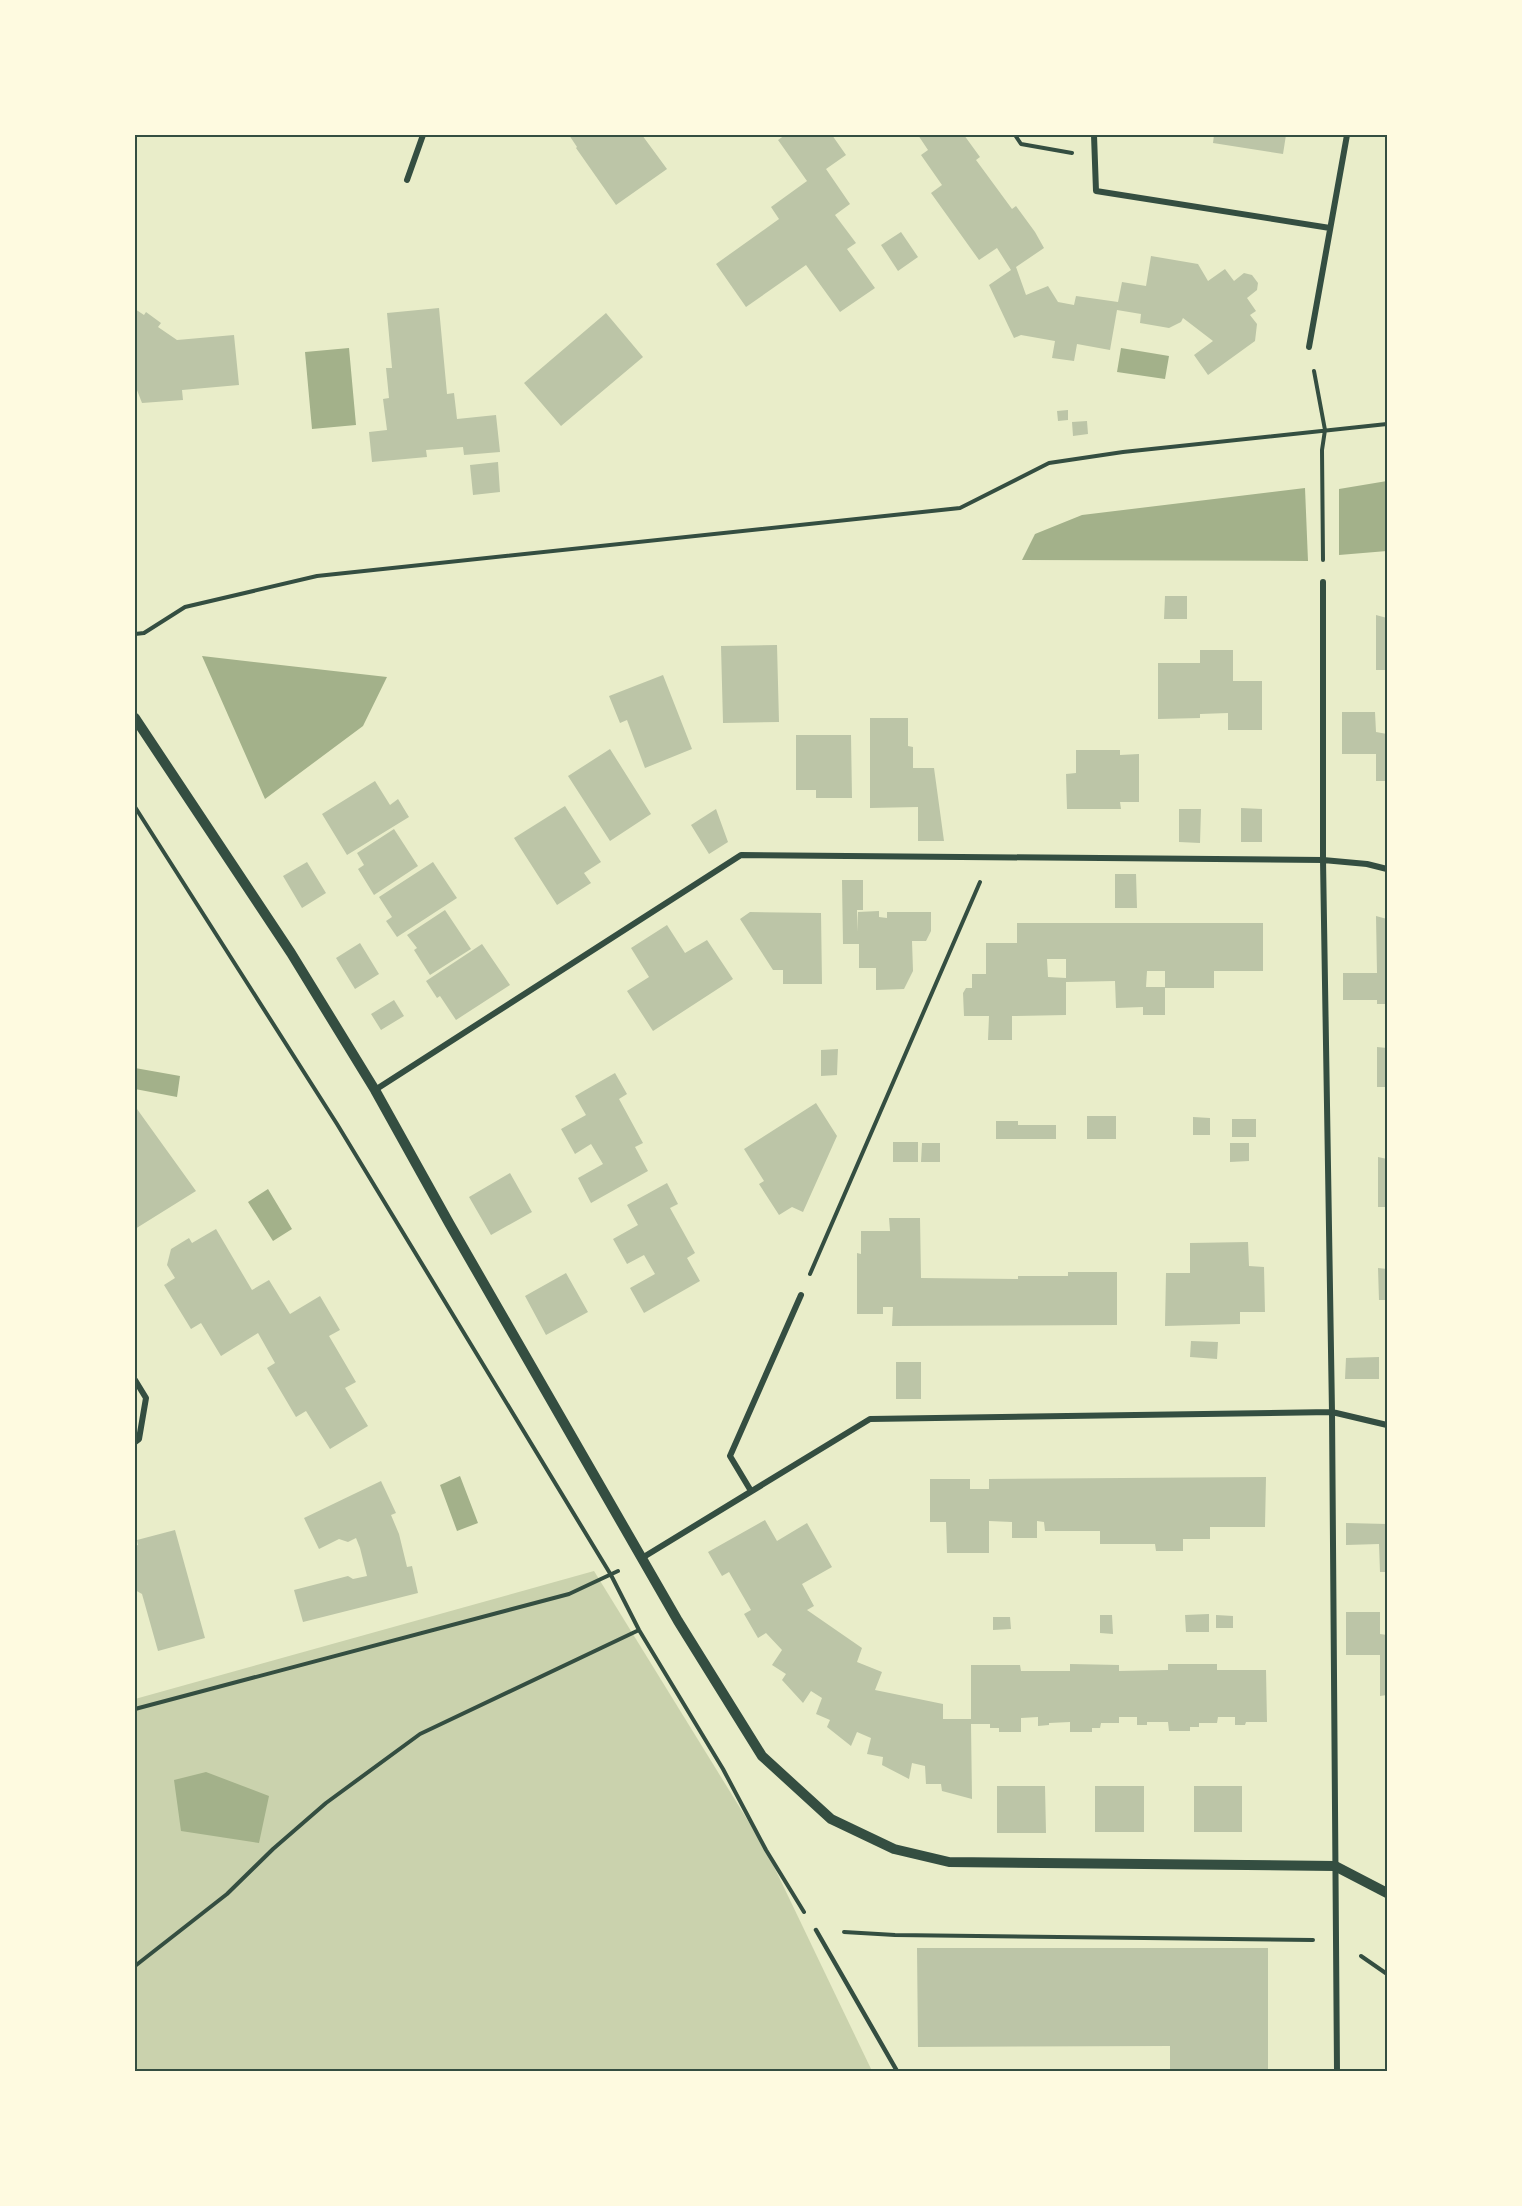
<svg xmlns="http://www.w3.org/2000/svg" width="1522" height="2206" font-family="'Roboto Condensed',sans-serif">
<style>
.green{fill:#cad2ad}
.water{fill:#a3b18a}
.building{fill:#bcc5a7;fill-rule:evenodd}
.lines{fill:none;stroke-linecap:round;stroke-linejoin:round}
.path{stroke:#344e41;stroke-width:4}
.service{stroke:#344e41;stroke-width:4.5}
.minor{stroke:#344e41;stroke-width:6}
.tertiary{stroke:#344e41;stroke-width:10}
.neatline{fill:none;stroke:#344e41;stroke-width:2}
</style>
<rect width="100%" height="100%" fill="#e9edc9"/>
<path class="green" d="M594,1571l172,279 106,221h-737v-372z"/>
<path class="water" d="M349,348l7,77 -44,4 -7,-77z
M1121,348l48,8 -4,23 -48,-7z
M1387,481v70l-48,4v-66z
M1305,488l3,73 -286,-1 13,-26 47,-19z
M202,656l185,21 -24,49 -98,73z
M135,1068l45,8 -3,21 -42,-8z
M268,1189l24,40 -19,12 -25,-39z
M460,1476l18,47 -21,8 -17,-46z
M206,1772l63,24 -10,47 -78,-12 -7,-51z"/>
<path class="building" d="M569,135h73l25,34 -51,36 -40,-57 1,-1z
M785,135h47l14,20 -20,14 24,35 -15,11 21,28 -9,6 28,39 -35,24 -34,-47 -60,42 -30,-43 63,-45 -8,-12 36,-26 -29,-41z
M918,135h46l16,22 -4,3 36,49 4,-3 19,26 9,16 -28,19 10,28 22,-9 10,16 16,3 2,-9 42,6 4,-20 24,4 5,-30 47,8 10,17 17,-12 9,12 10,-8 8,2 6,8 -1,7 -10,8 9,13 -6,4 7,9 -2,17 -47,34 -14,-20 19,-14 -30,-23 -2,4 -12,6 -29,-5 1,-9 -24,-4 -7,40 -33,-6 -3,17 -22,-3 3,-17 -34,-6 -7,3 -25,-53 22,-15 -14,-22 -18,12 -48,-67 11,-8 -21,-30 7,-5z
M1214,135h72l-3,19 -70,-11z
M901,232l17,25 -20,14 -17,-26z
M439,308l8,86 7,-1 3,26 39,-4 4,37 -36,3 -1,-8 -37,3 1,7 -55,5 -3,-30 18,-2 -4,-31 6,-1 -3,-30h6l-5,-55z
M135,309l9,6 2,-3 15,11 -3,4 19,13 57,-5 5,50 -57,5 1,10 -41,3 -7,-18z
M606,313l37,44 -82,69 -37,-43z
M1068,410v10l-10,1 -1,-10z
M1087,421l1,13 -15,2 -1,-14z
M498,462l2,30 -27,3 -3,-30z
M1165,596h22v23h-23z
M1376,615l11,3v52h-11z
M777,645l2,77 -56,1 -2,-77z
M1200,650h33v31h29v49h-34v-17l-28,1v4l-42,1v-56h42z
M663,675l29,74 -47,19 -18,-48 -7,3 -11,-27z
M1342,712h33l1,20 11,2v47h-11v-27h-34z
M870,718h38v28l5,1v21h21l10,73h-26v-34l-48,1z
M796,735h55l1,63h-36v-8h-20z
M610,749l41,65 -41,27 -42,-65z
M1076,750h44v5l19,-1v48h-19l1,7h-54l-1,-35 10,-1z
M375,781l15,24 8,-6 11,18 -62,38 -25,-41z
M565,806l36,56 -17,11 7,10 -34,22 -43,-67z
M1241,808l21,1v33h-21z
M716,809l12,33 -19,12 -18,-29z
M1179,809h22l-1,34 -21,-1z
M394,829l24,37 -44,29 -16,-26 6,-4 -7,-12z
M307,862l19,31 -24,15 -19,-32z
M433,862l24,36 -60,39 -11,-16 6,-4 -13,-20z
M1115,874h21l1,34h-22z
M842,880h21v30h-6l1,22v-20l21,-1v6l8,1v-6h44v19l-5,10h-14l1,30 -9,18 -28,1v-22h-17v-24h-16z
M445,910l26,39 -41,26 -16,-25 3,-2 -10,-13z
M750,912l71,1 1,71h-39v-14h-10l-33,-51z
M1376,916l11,3v85h-10v-4h-34v-27h34z
M1017,923h246v48h-49v17h-49v27h-22v-8l-27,1 -1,-27 -49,1v33l-54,1v24h-24l1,-24h-25l-1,-23 3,-5h6v-14h14v-31h31zM1047,959h19v19l-18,-1zM1147,971h18v16h-19z
M667,925l18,28 22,-13 26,39 -80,52 -26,-40 22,-14 -18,-29z
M360,943l19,31 -24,15 -19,-31z
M482,944l28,41 -54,35 -16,-24 -3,2 -11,-17z
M394,1000l10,16 -23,14 -10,-16z
M1377,1047l10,1v39h-10z
M838,1049l-1,26 -16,1v-26z
M615,1073l12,21 -8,5 24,44 -8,4 13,24 -57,32 -13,-25 25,-14 -12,-20 -16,10 -14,-25 25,-14 -11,-19z
M816,1103l21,33 -34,76 -11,-5 -13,8 -20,-31 5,-3 -20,-32z
M137,1109l59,82 -61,38v-118z
M1087,1116h29v23h-29z
M1193,1117l17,1v17h-17z
M1232,1119h24v18h-24z
M996,1121h22v4h38v14h-60z
M893,1142h25v20h-25z
M922,1143h18v19h-19z
M1230,1143h19v18l-19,1z
M1378,1157l9,2v48h-9z
M510,1173l22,39 -41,23 -22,-38z
M667,1183l11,21 -8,4 25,45 -8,5 13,23 -56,32 -14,-25 25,-14 -11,-19 -17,9 -14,-25 25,-14 -11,-20z
M889,1218h31l1,60 97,1v-3h50v-4h49v53l-225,1 1,-19h-10v7h-26v-61l4,1v-23h29z
M216,1229l36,61 17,-10 21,34 30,-18 20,34 -11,6 27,46 -11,6 23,38 -38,23 -24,-38 -10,6 -29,-49 8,-5 -17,-30 -37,23 -20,-33 -10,6 -27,-44 11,-7 -8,-13 4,-16 18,-11 3,5z
M1248,1242l1,24 15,1 1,45h-25v12l-75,2 1,-53h24v-30z
M1378,1268l9,1v31h-8z
M566,1273l22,39 -42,23 -21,-39z
M1191,1341l27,1 -1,17 -27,-2z
M1379,1357v22h-34l1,-21z
M896,1362h25v37h-25z
M1266,1477l-1,50h-55v12h-27v12h-27l-1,-7h-55v-13h-55l-1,-9 -7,-1v17h-25v-16l-23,-1v32h-42l-1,-31h-16v-43h40v10h19v-10z
M381,1481l15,32 -5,2 8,19 8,33 5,-1 6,27 -115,29 -9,-32 54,-14 5,3 14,-3 -7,-28 -4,-10 -8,4 -9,-3 -20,10 -15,-31z
M765,1520l12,21 30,-18 25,44 -30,17 12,22 -7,4 55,38 -5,14 25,10 -7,18 68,14v15h28v-54h49l1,6h49v-7l49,1v6l49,-1v-6h49v6h49l1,52h-21l-1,3h-10v-8h-17l-1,6h-18v4h-9v4h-21l-1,-9h-21v3h-10v-8h-18v6h-18l-1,5h-8v4h-22v-10l-21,1v2l-11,1v-9l-17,1v14h-22v-4h-9v-4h-19l1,75 -30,-8 -1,-7h-15l-1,-18 -13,-3 -3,16 -27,-14 1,-8 -16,-3 4,-16 -14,-6 -6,14 -24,-19 3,-7 -14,-6 6,-16 -11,-7 -8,12 -21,-23 4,-6 -14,-9 10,-15 -16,-17 -8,5 -14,-24 7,-4 -22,-38 -7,4 -14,-24z
M1346,1523l41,1v48h-7l-1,-28 -33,1z
M175,1530l30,108 -47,13 -16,-57 -7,-4v-44l3,-1 -1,-5z
M1346,1612h34v22l7,1v60l-7,1v-41h-34z
M1209,1614v18h-23l-1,-17z
M1100,1615h12l1,19 -13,-1z
M1216,1615l17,1v12h-17z
M993,1617h17l1,12 -18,1z
M997,1786h48l1,47h-49z
M1095,1786h49v46h-49z
M1194,1786h48v46h-48z
M917,1948h351v123h-98v-25l-252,1z"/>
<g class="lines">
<path class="path" d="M1015,135l6,9 51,9
M1314,371l11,59 -3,20 1,110
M135,634l9,-1 41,-26 132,-31 643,-68 89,-45 74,-11 264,-28
M135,807l202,317 274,451 28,55 84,139 43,81 38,62
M810,1274l170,-392
M135,1709l434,-115 49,-23
M844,1932l51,3 418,5
M1361,1956l26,18
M135,1966l92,-72 46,-45 53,-46 94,-69 219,-104"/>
<path class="service" d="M816,1930l81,141"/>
<path class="minor" d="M1094,135l2,56 234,37
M407,180l16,-45
M1309,347l38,-212
M1323,582v278l9,552 5,659
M375,1090l366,-235 582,5 44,4 20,5
M135,1380l11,18 -7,41 -4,3
M751,1491l-21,-35 71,-161
M642,1558l228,-139 462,-7 55,13"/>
<path class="tertiary" d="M135,718l156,235 84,137 74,133 229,398 84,135 69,63 63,30 55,13 386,4 52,27"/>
</g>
<rect width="1522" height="2206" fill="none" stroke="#fefae0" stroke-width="273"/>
<rect x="136" y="136" width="1250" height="1934" class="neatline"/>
</svg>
